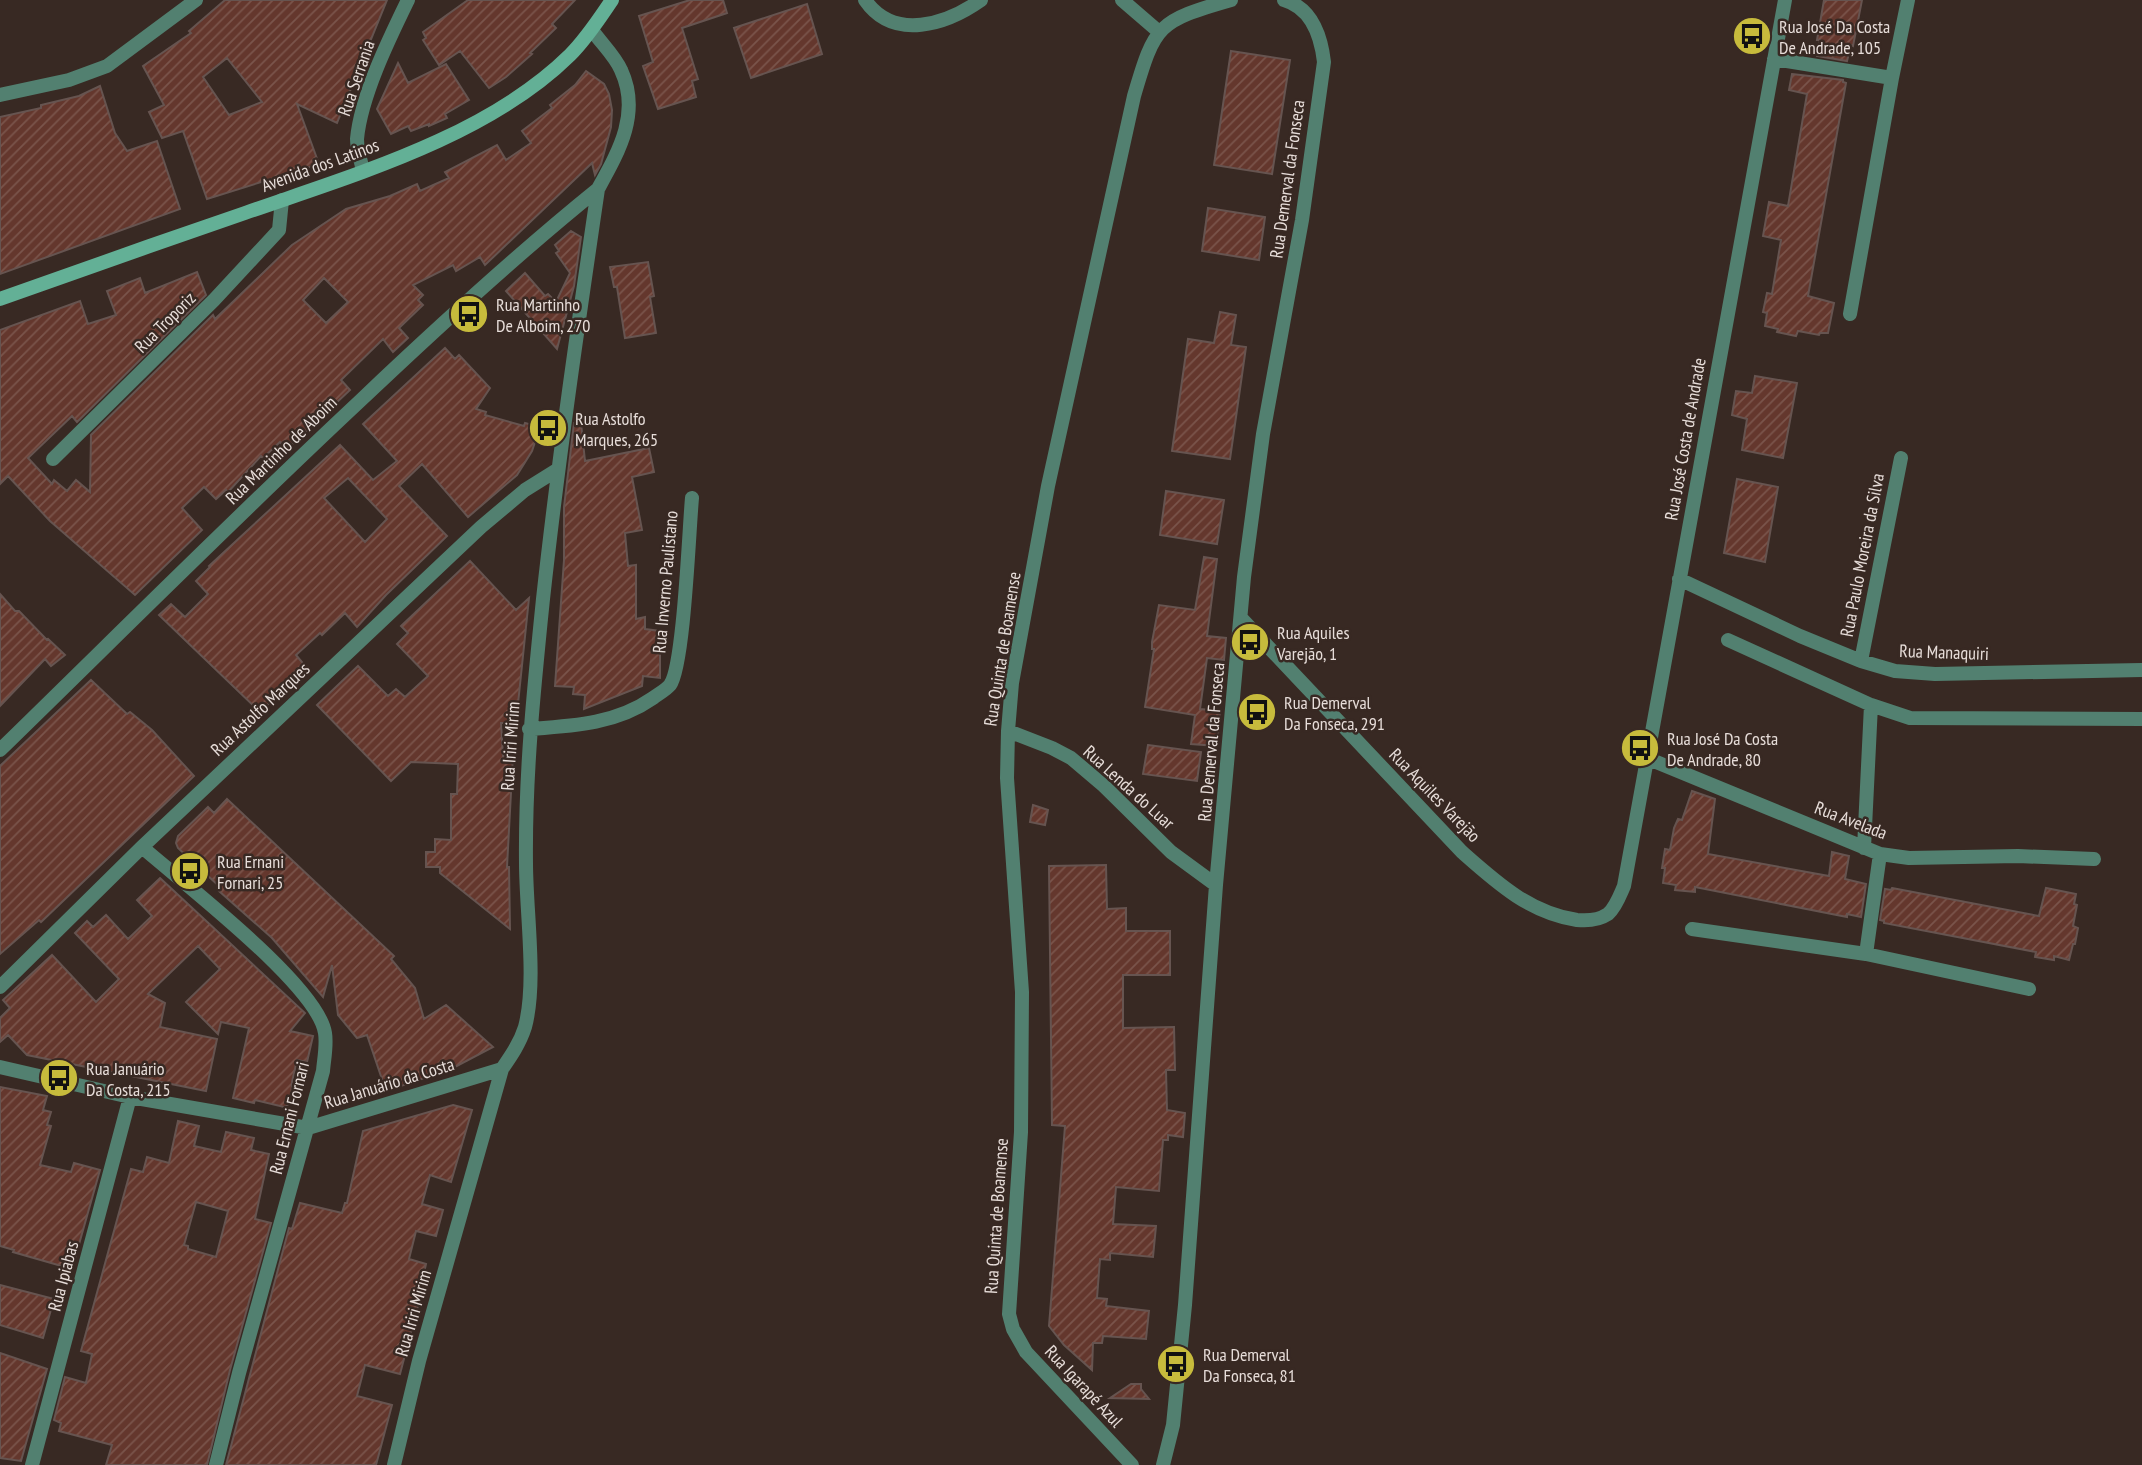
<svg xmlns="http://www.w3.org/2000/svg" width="2142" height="1465" font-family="'PT Sans Narrow',sans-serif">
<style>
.building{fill:url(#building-hatch);stroke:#665450;stroke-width:2;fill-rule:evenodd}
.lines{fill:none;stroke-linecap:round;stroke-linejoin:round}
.minor{stroke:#528070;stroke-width:14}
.secondary{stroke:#63b096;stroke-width:14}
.labels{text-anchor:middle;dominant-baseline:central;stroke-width:5;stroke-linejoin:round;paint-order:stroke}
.poi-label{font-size:18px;fill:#e7ddd9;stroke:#382923;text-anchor:start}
.street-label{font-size:18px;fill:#e7ddd9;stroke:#382923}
</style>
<defs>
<pattern id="building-hatch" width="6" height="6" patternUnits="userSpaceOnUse" patternTransform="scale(1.75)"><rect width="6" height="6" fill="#64372d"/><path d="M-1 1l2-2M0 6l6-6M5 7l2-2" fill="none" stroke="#7a544b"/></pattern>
</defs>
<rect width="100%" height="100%" fill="#382923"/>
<path class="building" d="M225,0h162l-50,123 -40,-19 22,60 -112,35 -24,-68 -21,7 -13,-26 15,-7 -21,-39 48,-33 -2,-2zM227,58l35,44 -33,13 -26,-38z
M468,0h107l-23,24 4,4 -26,25 2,1 -26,23 -17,11 -29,-37 -21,14 -16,-25 3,-2 -3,-6z
M690,0h33l4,13 -45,15 16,51 -6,2 4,16 -38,12 -15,-43 10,-4 -14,-46z
M1824,0h38l-9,46 -2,-1 -4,16 -30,-5 3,-16h-3z
M807,4l15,50 -71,24 -17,-50z
M1231,51l59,9 -18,114 -58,-9z
M398,63l10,20 38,-19 23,36 -24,14 2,4 -18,8v-2l-18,7 -3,-5 -17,8 -14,-25z
M586,71l18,13 5,10 3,16 -1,17 -10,37 -6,11 -3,-12 -107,102 -5,-8 -24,14 -3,-6 -40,20 10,10 -5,5 5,5 -24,23 9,10 -15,14 -10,-13 -42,41 9,10 -63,59 -7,-7 -17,16 -2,-2 -33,36 -2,-2 -10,9 -12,-12 -22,21 20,22 -67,65 -85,-74 -42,-45 -8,8v-154l80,-29 8,23 28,-9 -9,-24 33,-13 5,15 52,-21 9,23 -129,127 -5,-6 -44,42 24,26 2,-4 13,11 9,-11 14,12 1,-57 122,-120 2,4 77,-74 54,-36 44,-13 27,-12 3,7 29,-13 -4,-6 52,-27 9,15 25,-17 -9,-12 30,-23 -2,-3 25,-20zM324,278l24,24 -22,21 -23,-23z
M1792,74l51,6v2l3,1 -38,213 26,7 -6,30h-8l-1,2 -21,-4 -2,5 -19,-4 1,-3 -13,-3 2,-13 -4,-1 4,-19 5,1 9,-54 -18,-4 6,-34 19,4 19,-112 -18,-4z
M100,86l15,47 12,18 30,-10 23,68 -180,65v-157l41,-9v-3l38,-9z
M1208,208l57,9 -6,43 -57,-9z
M571,231l10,6 -7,49 -17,63 -51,-58 19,-18 20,23 3,-2 8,8 14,-29 -14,-20 3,-2 -4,-6z
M648,262l6,34 -4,1 6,36 -31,5 -8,-51h-3l-4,-20z
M1220,312l16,3 -5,30 15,2 -16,112 -58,-8 16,-112 26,4z
M445,348l10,11 4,-4 31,33 -14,21 10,3 -1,3 39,11 1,-3 15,4 -8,24 -15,24 -49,42 -46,-53 -23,22 48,50 -61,59 -29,32 -12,-14 -23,22 -2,-2 -24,22 10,12 -46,45 -101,-97 12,-11 14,13 23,-23 -12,-13 14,-14 -1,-1 131,-121 33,35 24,-19 -34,-37zM348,478l39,41 -22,23 -41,-44z
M1755,376l42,7 -14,75 -41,-8 5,-31 -15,-4 4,-24 16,2z
M574,423h7l4,38 64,-13 5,24 -22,5 10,53 -17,3 3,33 8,-1v54l9,-2v12l15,2v47l-17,-2 -1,10 -58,23 1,-14 -12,-1 1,-7 -19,-1 9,-126v-53z
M1737,479l41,8 -13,75 -41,-9z
M1166,491l58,9 -7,44 -57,-9z
M1204,557l13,2 -10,77 19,2 -2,22 -17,-2 -7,51 20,2 -3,35 -26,-2 4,-29 -50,-8 9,-58h-2v-7l7,-37 36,5z
M470,561l46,49 13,-12 -13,125h-15l2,33 10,-1 -6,112h2l1,62 -70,-56v-6h-14v-15h9v-13l16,1v-46h6l1,-30 -47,-2 -20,19 -74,-76 41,-39 30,30 8,-7 9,8 23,-21 -31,-32 11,-11 -7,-7z
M0,594l15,17h4l28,29 1,-1 17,16 -14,11 -6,-7 -45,47z
M91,680l36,34 3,-2 22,18 42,46 -153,146 -2,-2 -39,34v-188z
M1148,745l53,7 -4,29 -54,-7z
M1692,791l23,8 -7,55 121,22 3,-24 17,4 -4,23 21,5 -5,33 -14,-3v3l-152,-30v5l-20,-2 1,-5 -13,-2 2,-15h-3l3,-19 5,1 4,-22 4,-9 4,1z
M227,799l167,157 -3,3 24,29 9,31 22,-14 47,42 -42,22 -65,22 -19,-56 -10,3 -19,-23 -6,-50 -9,32 -51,-59 -53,-47 2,-3 -43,-40 -2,-5 2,-7 30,-29 6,6z
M1033,805l15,5 -3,15 -15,-3z
M1106,865l1,44 19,-1v23h44v44h-47v53l51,-1 1,43h-9l1,40 18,3 -2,24 -15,-2v5h-5l-4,51 -43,-4 -3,37 43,2 -3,31 -43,-4v7l-10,-1 -3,39 10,1 -1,7 43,5 -3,28 -43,-3 -1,7h-9l-1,27 -28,-25 -15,-19 16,-200 -13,-1 -3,-259z
M160,878l145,135 -15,18 23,5 -6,26 -10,-2 -5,22 -1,21 -7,4 -29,-7 -1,3 -21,-5 16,-70 -28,-6 -3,12 -32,-32 34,-33 -22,-23 -50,48 17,9 -5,24 57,12 -11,52 -179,-36 -19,-20 -8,7v-24l10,-10 -7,-8 49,-45 44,47 23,-23 -44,-46 12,-12 6,6 13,-12 22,24 24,-23 -15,-16z
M1892,888l147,28 7,-28 30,6 -2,10 3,1 -4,21 5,2 -3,16h-2l-4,16 -15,-4v4l-19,-3 1,-5 -152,-29v-2l-4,-1 5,-31 6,1z
M0,1087l47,9 -4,14 8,2 -4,13 4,1 -11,39 31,7 3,-9 26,7 -28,99 -59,-17 1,-2 -14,-4z
M453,1105l19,5 -21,72 -21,-7 -8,29 21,6 -7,26 -20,-5 -7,28 17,5 -3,14 2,1 -25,95 -35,-9 -8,31 35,9 -16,60h-150l63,-237 3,1 8,-26 42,10 3,-10h2l16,-72z
M178,1121l21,5 -5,20 27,6 5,-20 28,6 -3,12 18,4 -14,65 16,4 -41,147 -23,95h-101l6,-20 -53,-14 2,-8 -7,-3 11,-43 21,6 6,-29 -11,-3 50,-182 12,3 4,-15 22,6zM196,1202l32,9 -12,46 -28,-8v-3l-4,-1z
M0,1285l54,14 -11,39 -43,-13z
M0,1353l47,16 -26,92 -21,-3z
M1131,1384h10v5l8,10 -39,-1z"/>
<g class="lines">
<path class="minor" d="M865,0c29,42 82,24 116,0
M1122,0l36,31
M1774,59l118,19 -42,236
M1892,78l16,-78
M0,95l69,-15 38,-14 89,-66
M363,171c-2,-10 -6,-22 -6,-32 4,-43 32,-100 51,-139
M53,459l161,-159 65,-70 3,-30
M1679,579l121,57 61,25 34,10 40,3 207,-4
M1242,619l220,233c35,31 68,61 115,68 10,1 22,0 31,-6 8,-7 12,-19 16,-28l161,-886
M1728,640l143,65 39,13 232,1
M1861,661l40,-203
M529,729c44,-3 87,-5 124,-31 5,-4 13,-8 17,-13 14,-19 19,-156 22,-187
M1008,731l44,17 19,10 33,28 67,66 45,33
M0,750c120,-117 239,-236 361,-350 78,-74 154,-144 237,-211
M1649,759l231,95 29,4 109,-2 76,3
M142,847c40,35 176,139 183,186 2,12 -1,26 -2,38l-84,302 -23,92
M1864,848l7,-143
M1692,929l174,25 163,35
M1866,954l14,-100
M0,987l142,-140 339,-320 44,-37 32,-20
M0,1067l130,30 178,31 194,-59
M32,1465l98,-368
M394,1465l25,-104 83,-292c9,-13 18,-26 23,-42 12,-45 1,-115 1,-164 -1,-89 8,-176 17,-264 15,-137 35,-274 55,-410 21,-38 43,-76 23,-119 -6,-14 -20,-27 -29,-40
M1132,1465l-106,-113 -13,-23 -4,-15 12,-182 1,-140 -15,-214 1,-47 4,-48 36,-197 86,-390c21,-72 24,-75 97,-96
M1163,1465l10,-40 12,-120 31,-420 28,-308 19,-143 39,-214 22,-158c-3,-26 -12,-54 -40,-62"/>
<path class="secondary" d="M0,299c82,-29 163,-58 245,-86 108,-38 242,-76 325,-158 17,-17 29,-36 42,-55"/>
</g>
<defs>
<g id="bus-disc" transform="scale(2.0125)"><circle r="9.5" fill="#c7bb3c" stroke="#382923"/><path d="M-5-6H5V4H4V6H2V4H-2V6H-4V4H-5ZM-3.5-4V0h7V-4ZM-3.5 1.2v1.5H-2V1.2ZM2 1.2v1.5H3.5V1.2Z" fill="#111"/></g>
</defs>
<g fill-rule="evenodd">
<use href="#bus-disc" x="1752" y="36"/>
<use href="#bus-disc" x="469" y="314"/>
<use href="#bus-disc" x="548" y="428"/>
<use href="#bus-disc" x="1250" y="642"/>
<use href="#bus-disc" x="1257" y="712"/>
<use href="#bus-disc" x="1640" y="748"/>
<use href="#bus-disc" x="190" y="871"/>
<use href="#bus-disc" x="59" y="1078"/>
<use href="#bus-disc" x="1176" y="1364"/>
</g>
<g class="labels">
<g class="poi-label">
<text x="1779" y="26">Rua José Da Costa<tspan x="1779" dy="21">De Andrade, 105</tspan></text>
<text x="496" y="304">Rua Martinho<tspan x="496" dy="21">De Alboim, 270</tspan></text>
<text x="575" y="418">Rua Astolfo<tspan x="575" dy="21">Marques, 265</tspan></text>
<text x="1277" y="632">Rua Aquiles<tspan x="1277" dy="21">Varejão, 1</tspan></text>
<text x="1284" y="702">Rua Demerval<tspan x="1284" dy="21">Da Fonseca, 291</tspan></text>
<text x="1667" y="738">Rua José Da Costa<tspan x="1667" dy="21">De Andrade, 80</tspan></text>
<text x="217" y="861">Rua Ernani<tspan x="217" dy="21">Fornari, 25</tspan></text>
<text x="86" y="1068">Rua Januário<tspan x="86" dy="21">Da Costa, 215</tspan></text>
<text x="1203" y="1354">Rua Demerval<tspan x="1203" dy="21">Da Fonseca, 81</tspan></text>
</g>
<g class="street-label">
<text transform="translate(356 78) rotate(-71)">Rua Serrania</text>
<text transform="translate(320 165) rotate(-20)">Avenida dos Latinos</text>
<text transform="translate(1287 179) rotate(-82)">Rua Demerval da Fonseca</text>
<text transform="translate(165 322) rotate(-45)">Rua Troporiz</text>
<text transform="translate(1685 439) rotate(-80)">Rua José Costa de Andrade</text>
<text transform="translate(281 450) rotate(-44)">Rua Martinho de Aboim</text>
<text transform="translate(1862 555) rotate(-79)">Rua Paulo Moreira da Silva</text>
<text transform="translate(665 582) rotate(-85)">Rua Inverno Paulistano</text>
<text transform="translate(1002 649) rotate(-81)">Rua Quinta de Boamense</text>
<text transform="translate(1944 652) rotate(2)">Rua Manaquiri</text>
<text transform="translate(260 709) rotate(-43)">Rua Astolfo Marques</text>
<text transform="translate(1211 742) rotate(-85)">Rua Demerval da Fonseca</text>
<text transform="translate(510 746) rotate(-86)">Rua Iriri Mirim</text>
<text transform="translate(1129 787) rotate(42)">Rua Lenda do Luar</text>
<text transform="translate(1435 795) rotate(46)">Rua Aquiles Varejão</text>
<text transform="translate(1851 820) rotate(21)">Rua Avelada</text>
<text transform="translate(389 1083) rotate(-17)">Rua Januário da Costa</text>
<text transform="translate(289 1118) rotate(-76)">Rua Ernani Fornari</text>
<text transform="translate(996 1216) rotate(-86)">Rua Quinta de Boamense</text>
<text transform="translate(63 1276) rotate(-75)">Rua Ipiabas</text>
<text transform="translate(413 1313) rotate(-74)">Rua Iriri Mirim</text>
<text transform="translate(1084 1386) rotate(47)">Rua Igarapé Azul</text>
</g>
</g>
</svg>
